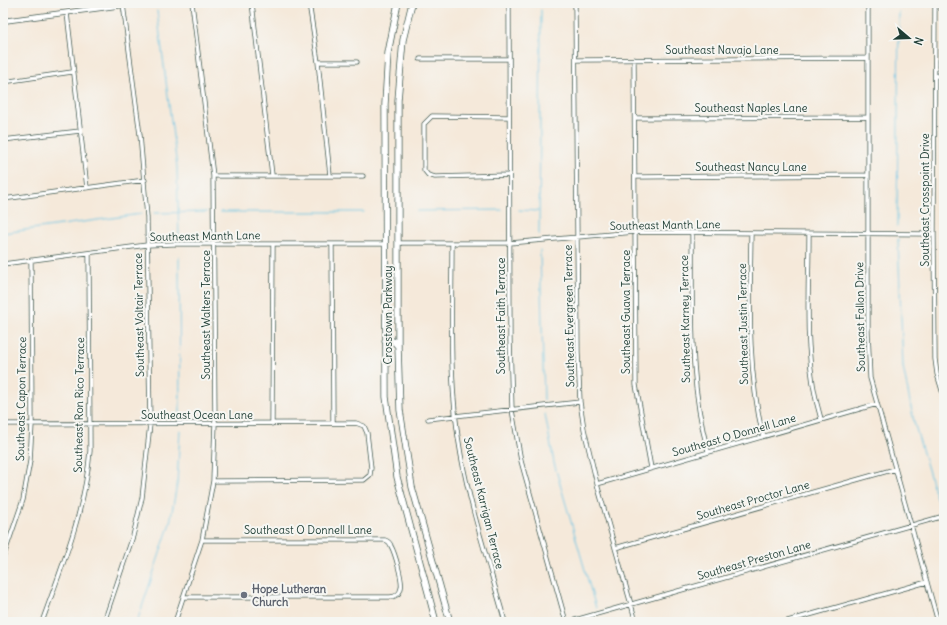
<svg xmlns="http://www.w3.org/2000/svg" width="947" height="625" font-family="Delius,sans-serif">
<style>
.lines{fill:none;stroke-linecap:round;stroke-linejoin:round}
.stream{stroke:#66c3e4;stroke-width:1}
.minor-casing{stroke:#3f574d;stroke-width:5}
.tertiary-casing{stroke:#3f574d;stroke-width:6}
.secondary-casing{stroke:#3f574d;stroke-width:7}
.minor{stroke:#fff;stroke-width:3.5}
.tertiary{stroke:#fff;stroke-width:4.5}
.secondary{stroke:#fff;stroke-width:5.5}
.worship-dot{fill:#6b7280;stroke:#f6f6f2;stroke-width:1.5}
.labels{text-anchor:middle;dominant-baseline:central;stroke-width:4;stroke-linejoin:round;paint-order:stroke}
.street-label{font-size:11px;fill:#1f3d34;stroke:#f6f6f2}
.worship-label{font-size:11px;font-weight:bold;fill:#5b616d;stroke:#f6f6f2;text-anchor:start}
</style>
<rect width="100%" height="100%" fill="#f6f6f2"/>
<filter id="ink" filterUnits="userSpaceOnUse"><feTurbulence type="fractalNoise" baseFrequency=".025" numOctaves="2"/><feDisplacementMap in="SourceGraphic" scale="8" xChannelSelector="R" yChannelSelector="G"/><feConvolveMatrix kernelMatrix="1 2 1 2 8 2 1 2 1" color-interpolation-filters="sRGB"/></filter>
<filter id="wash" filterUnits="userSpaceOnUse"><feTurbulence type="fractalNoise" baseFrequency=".012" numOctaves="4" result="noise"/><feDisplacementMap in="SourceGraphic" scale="16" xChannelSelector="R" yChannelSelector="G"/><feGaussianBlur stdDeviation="0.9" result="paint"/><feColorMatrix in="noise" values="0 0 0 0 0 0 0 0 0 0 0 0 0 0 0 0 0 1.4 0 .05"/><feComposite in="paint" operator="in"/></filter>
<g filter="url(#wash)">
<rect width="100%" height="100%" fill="#f5e9da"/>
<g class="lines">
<path class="stream" d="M157,11l20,156 2,72
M519,210l19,1
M417,211l85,-1
M220,212h144
M154,213l53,-1
M897,226l2,-214
M3,233l138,-19
M539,235l2,-225
M898,239l5,128 11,55 25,85
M540,251l4,149
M179,257l1,159
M545,414l9,49 42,145
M137,622l33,-99 7,-39 3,-54
M599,622h1"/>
</g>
</g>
<g filter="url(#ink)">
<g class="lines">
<g class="minor-casing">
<path id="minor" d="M252,3l20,172
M309,3l9,59 12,113
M509,3l1,336 2,71 9,51 45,161
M575,3l3,349 2,50 4,27 13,55 39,138
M868,3v328l2,47 68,244
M935,3l-1,231 1,125 2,15 7,23
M67,13l20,175
M420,59h89
M634,59l2,326 15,83
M577,60l291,-2
M318,62h39
M935,76h9
M3,82l69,-10
M509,117l-77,-1 -8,8v46l4,5 7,2 74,-2
M635,118l232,-1
M3,140l77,-9
M213,176h150
M635,177l233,-2
M3,199l142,-19
M692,234c1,73 -4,146 16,217
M751,234c-1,68 -4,135 12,202
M809,234c0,61 -6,126 12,185
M398,243h112l125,-11 299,2
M452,243c0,70 -4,142 9,212 10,56 29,112 44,167
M332,244l1,179
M3,264l144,-19 26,-1h212
M428,419l152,-17
M3,424l353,-1 8,3 3,7 4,35 -1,7 -6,5 -151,1
M272,424l1,-180
M597,484l280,-80
M615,548l280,-79
M3,558l20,-58 7,-39 2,-37 -1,-164
M183,597h207c5,0 10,-3 11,-9 2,-7 -6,-35 -10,-42 -1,-4 -3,-5 -6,-6h-183
M42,622c20,-56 43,-111 48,-171l-1,-197
M104,622l29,-86 9,-38 8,-74 -3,-207 -7,-82 -17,-131
M175,622l27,-82 11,-59 2,-58 -2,-247 -21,-173
M568,622l376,-106
M784,622l143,-40"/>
</g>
<g class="tertiary-casing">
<path id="tertiary" d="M3,21l135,-18"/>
</g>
<g class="secondary-casing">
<path id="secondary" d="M398,3l-10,50 -3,51 1,293 11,80 39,145
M412,3l-9,37 -5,60v246l2,64 12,77 38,135
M385,341h8l5,5"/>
</g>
<use href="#minor" class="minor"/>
<use href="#tertiary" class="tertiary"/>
<use href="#secondary" class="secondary"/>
</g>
</g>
<circle class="worship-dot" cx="244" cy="595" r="4"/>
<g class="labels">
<g class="street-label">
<text x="722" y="50">Southeast Navajo Lane</text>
<text x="751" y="108">Southeast Naples Lane</text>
<text x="751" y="167">Southeast Nancy Lane</text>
<text transform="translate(925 200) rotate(-90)">Southeast Crosspoint Drive</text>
<text transform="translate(665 225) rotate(-1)">Southeast Manth Lane</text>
<text transform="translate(205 236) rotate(-1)">Southeast Manth Lane</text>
<text transform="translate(626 312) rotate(-90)">Southeast Guava Terrace</text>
<text transform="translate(139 315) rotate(-91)">Southeast Voltair Terrace</text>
<text transform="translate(206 315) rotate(-90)">Southeast Walters Terrace</text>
<text transform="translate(388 315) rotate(-90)">Crosstown Parkway</text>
<text transform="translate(501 316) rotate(-90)">Southeast Faith Terrace</text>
<text transform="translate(569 316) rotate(-91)">Southeast Evergreen Terrace</text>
<text transform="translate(860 317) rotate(-91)">Southeast Fallon Drive</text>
<text transform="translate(685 319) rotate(-91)">Southeast Karney Terrace</text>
<text transform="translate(743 324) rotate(-91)">Southeast Justin Terrace</text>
<text transform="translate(21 399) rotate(-89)">Southeast Capon Terrace</text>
<text transform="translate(79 405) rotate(-89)">Southeast Ron Rico Terrace</text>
<text x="197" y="415">Southeast Ocean Lane</text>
<text transform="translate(734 435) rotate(-16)">Southeast O Donnell Lane</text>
<text transform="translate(753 500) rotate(-16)">Southeast Proctor Lane</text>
<text transform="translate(484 503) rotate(76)">Southeast Karrigan Terrace</text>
<text x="308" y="530">Southeast O Donnell Lane</text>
<text transform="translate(754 560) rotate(-16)">Southeast Preston Lane</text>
</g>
<g class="worship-label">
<text x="252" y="589">Hope Lutheran<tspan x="252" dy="13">Church</tspan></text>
</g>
</g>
<rect width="947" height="625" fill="none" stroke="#f6f6f2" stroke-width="16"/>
<g transform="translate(909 38) rotate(109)" stroke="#f6f6f2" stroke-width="3" paint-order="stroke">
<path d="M0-3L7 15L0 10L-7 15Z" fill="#1f3d34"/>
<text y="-6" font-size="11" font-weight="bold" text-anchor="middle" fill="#1f3d34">N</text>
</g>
</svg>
